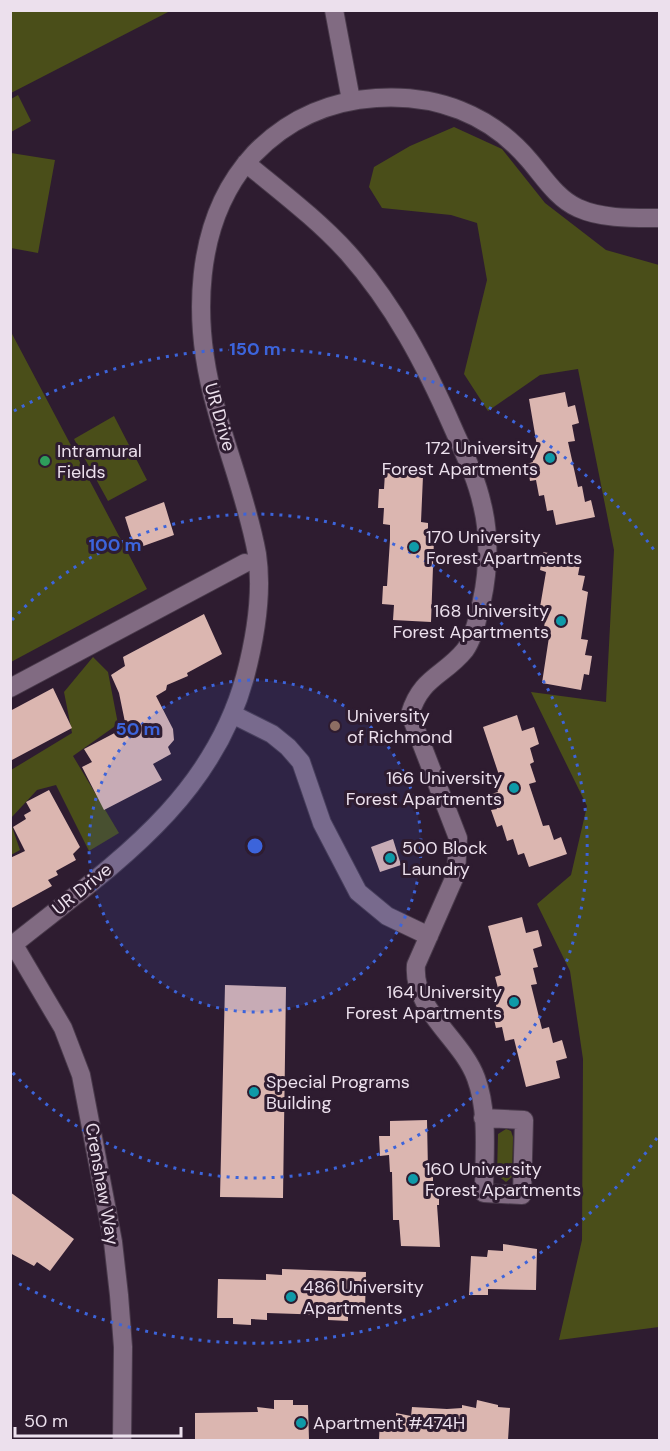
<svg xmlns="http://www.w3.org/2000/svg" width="670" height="1451" font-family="'DM Sans',sans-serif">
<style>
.green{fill:#4a4e19}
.building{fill:#dbb6b0}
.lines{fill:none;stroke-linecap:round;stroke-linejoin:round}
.street-casing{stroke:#493a4b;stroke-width:20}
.street{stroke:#816b82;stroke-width:18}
.ring{fill:none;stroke:#3c64db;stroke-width:3;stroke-dasharray:3 6}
.culture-dot{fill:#0f9aa8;stroke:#2e1c30;stroke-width:2}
.leisure-dot{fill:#2e9e5b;stroke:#2e1c30;stroke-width:2}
.education-dot{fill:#8d6e63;stroke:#2e1c30;stroke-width:2}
.labels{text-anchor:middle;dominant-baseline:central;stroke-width:6;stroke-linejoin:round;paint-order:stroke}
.street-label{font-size:18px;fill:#ece0ed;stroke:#2e1c30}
.poi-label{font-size:18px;fill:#ece0ed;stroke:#2e1c30;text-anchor:start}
.centre{fill:#3c64db;stroke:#2e1c30;stroke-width:3}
.ring-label{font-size:18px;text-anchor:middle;font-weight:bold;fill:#3c64db;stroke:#2e1c30;stroke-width:6;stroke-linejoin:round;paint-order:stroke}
</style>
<rect width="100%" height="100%" fill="#2e1c30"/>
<path class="green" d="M11,10h159v1l-159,82z
M18,95l13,26 -20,11v-33z
M454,127l48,22 43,54 61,47 53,15v1062l-100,13 23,-100 1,-181 -13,-88 -33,-67 34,-29 16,-69 -56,-114 75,10 8,-152 -36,-181 -38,6 -52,36 -24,-37 23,-94 -10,-57 -26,-8 -69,-7 -13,-21 5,-20 36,-21z
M11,153l44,7 -17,93 -27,-5z
M11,332l136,257 -136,73z
M114,416l33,64 -39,21 -34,-62z
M93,657l15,15 10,52 -45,32 46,77 -30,18 -33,-66 -19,5 -26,28v-48l61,-37 -8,-41z
M11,824l9,26 -9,5h-1z
M506,1129l5,2 2,6 -1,40 -6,5 -9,-7 1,-41z"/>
<path class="building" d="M565,392l3,15 7,-2 4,18 -7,2 3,16 -7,1 10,45 4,-1 3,16 6,-2 4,17 -39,8 -3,-15 -6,1 -3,-16 -5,1 -3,-16 -6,1 -3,-17 6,-2 -3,-15 7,-1 -8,-47z
M385,473l38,3 -2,46 7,1v16h6l-3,83 -38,-2 1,-15 -12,-1 1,-18h4l3,-46v-15l-7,-1 1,-16h-6l1,-19h5z
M164,502l10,33 -39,14 -10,-32z
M543,552l38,7 -3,16 7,1 -3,14 6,2 -7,47 7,1 -3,15 7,1 -3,19 -5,-1 -3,16 -39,-7 7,-46 -6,-1 2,-16 -7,-1 8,-47 -6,-2z
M204,614l18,40 -35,19 1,3 -21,9 -1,5 -10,6 17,33 1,11 -6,7 3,7 -18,10 9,16 -58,30 -22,-43 10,-5 -8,-13 42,-22 -7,-34 -8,-18 14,-9 -2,-9z
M53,688l19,40 -62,33v-50z
M517,715l5,16 12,-4 5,17 -9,4 4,14 -4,2 6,18 -7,2 14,42 6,-1 5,15 7,-3 6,17 -38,13 -5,-14 -6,2 -5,-16 -6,2 -5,-16 -5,2 -6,-17 6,-1 -6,-15 7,-2 -5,-15 6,-2 -16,-48z
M49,790l31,57 -7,7 3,6 -20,11 2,4 -10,5 4,6 -42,23v-51l15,-7 -12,-24 13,-8 -2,-4 7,-4 -5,-9z
M393,839l8,26 -21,7 -9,-25z
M522,917l4,16 12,-3 4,16 -9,3 5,18 -5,1 4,16 -6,1 11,44 7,-2 4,16 9,-3 5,18 -11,3 4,17 -34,9 -12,-48 -9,2 -3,-14 -6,1 -4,-17 5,-2 -4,-15 6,-2 -4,-15 6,-2 -13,-49z
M225,985l61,2 -3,211 -63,-1z
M427,1120l1,51h5v16l6,-1v19h-2l3,42 -39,-1 -2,-26h-6l-1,-48h-2l-1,-17 -9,1 -1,-20h11v-15z
M10,1192l64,47 -24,32 -13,-9 -3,4 -24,-13z
M503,1244l34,5 -1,41 -48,-1v6h-19l2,-39 16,1 1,-7 15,1z
M282,1269l84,3 -1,38 -17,-1v12l-20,-1v-5l-61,-2v7l-16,-1v6l-18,-1v-6h-16l1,-39 48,1v-6l16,1z
M274,1400h19v5h15l1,35h-114v-27l63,-1 -1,-5 17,2z
M477,1400l21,5v2l12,1 -2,32h-129l1,-22 16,2v-7l15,3 1,-9 35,2 15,-1v-3l14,3z"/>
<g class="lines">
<g class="street-casing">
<path id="street" d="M334,10l17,90
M246,163c35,29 71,56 102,90 46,52 77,111 105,175 11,25 23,49 29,76 9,35 6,78 -4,112 -2,10 -7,26 -13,34 -21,26 -44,27 -55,64l48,124 -2,36 -40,91c-4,45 46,74 60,113 13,35 8,77 8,115l38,2 2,-75 -41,-2
M10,688l235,-125
M232,714l40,20 16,13 13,15 21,61 36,69 29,24 42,20
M14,945l49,83 18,47 32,167 6,53 4,52 -1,93
M10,947c97,-78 200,-143 235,-270 10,-38 18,-83 12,-123 -9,-50 -28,-97 -41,-146 -24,-84 -24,-187 38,-254 33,-34 75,-53 122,-56 60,-4 114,16 153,62 14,16 28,39 49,48 24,11 55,10 82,10"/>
</g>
<use href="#street" class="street"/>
</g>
<circle cx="255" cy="846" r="166" fill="#3c64db" fill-opacity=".12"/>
<g class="ring">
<circle cx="255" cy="846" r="166"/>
<path d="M12 620A332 332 0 1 1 12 1072"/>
<path d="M657 1138A497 497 0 0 1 14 1281M14 411A497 497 0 0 1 657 554"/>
</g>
<g class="culture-dot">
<circle cx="550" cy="458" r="6"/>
<circle cx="414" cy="547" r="6"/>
<circle cx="561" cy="621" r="6"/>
<circle cx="514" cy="788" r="6"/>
<circle cx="390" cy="858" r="6"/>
<circle cx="514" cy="1002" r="6"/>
<circle cx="254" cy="1092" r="6"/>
<circle cx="413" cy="1179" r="6"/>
<circle cx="291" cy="1297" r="6"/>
<circle cx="301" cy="1423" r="6"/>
</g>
<circle class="leisure-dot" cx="45" cy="461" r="6"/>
<circle class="education-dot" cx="335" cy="726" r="6"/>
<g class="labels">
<g class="street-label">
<text transform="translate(220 417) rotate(74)">UR Drive</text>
<text transform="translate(82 889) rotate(-39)">UR Drive</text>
<text transform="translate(102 1184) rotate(80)">Crenshaw Way</text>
</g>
<g class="poi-label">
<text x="538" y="448" text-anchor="end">172 University<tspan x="538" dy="21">Forest Apartments</tspan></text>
<text x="57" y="451">Intramural<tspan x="57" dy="21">Fields</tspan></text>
<text x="426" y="537">170 University<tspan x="426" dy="21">Forest Apartments</tspan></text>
<text x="549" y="611" text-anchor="end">168 University<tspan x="549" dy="21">Forest Apartments</tspan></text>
<text x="347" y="716">University<tspan x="347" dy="21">of Richmond</tspan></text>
<text x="502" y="778" text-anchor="end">166 University<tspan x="502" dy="21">Forest Apartments</tspan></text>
<text x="402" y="848">500 Block<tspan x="402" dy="21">Laundry</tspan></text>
<text x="502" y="992" text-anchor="end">164 University<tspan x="502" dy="21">Forest Apartments</tspan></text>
<text x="266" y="1082">Special Programs<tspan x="266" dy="21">Building</tspan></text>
<text x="425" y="1169">160 University<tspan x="425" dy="21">Forest Apartments</tspan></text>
<text x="303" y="1287">486 University<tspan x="303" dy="21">Apartments</tspan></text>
<text x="313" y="1423">Apartment #474H</text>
</g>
</g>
<circle cx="255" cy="846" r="9" class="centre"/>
<g class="ring-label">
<text x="255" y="355">150 m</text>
<text x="115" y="551">100 m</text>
<text x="138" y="735">50 m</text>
</g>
<rect width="670" height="1451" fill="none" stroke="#ece0ed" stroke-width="24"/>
<path d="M15 1427v9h166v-9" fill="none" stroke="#ece0ed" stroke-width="3"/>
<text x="24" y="1427" font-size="18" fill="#ece0ed" stroke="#2e1c30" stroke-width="4.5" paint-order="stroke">50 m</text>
</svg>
